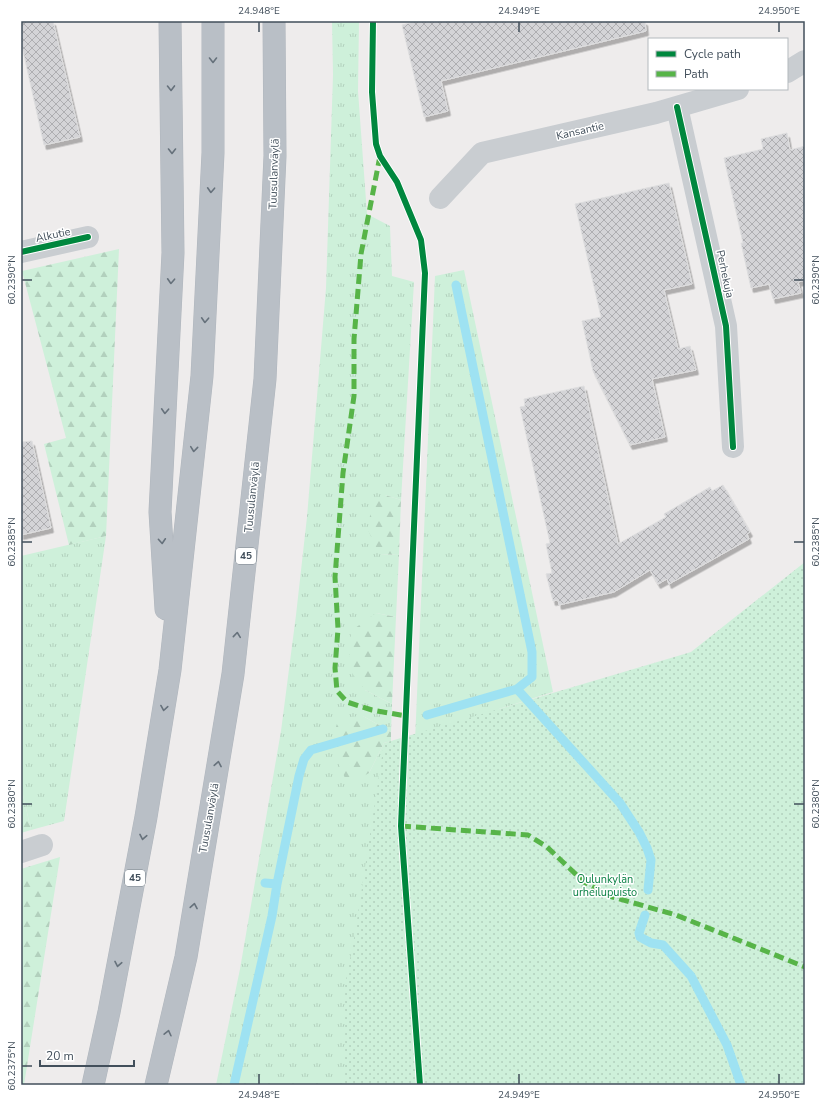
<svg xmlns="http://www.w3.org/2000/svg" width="826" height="1106" font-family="'Nunito Sans',sans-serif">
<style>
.grass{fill:url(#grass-tufts)}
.forest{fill:url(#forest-firs)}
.park{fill:url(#park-dots)}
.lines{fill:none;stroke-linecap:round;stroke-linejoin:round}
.stream{stroke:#9ee2f2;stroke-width:9}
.building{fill:url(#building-cross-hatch);stroke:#dededf;filter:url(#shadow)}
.highway-casing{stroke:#b0b6bd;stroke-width:23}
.minor{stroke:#c9cdd1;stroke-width:22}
.highway{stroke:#b9bfc6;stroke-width:22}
.quiet{stroke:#57b448;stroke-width:5;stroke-dasharray:10 5;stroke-linecap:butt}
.cycleway-casing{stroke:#fff;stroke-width:8}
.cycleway{stroke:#00873e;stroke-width:6}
.oneway{stroke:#66717b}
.ticks{fill:none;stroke:#424f5b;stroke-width:1.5}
.labels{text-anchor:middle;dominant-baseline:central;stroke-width:3;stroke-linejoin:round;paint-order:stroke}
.shield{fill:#fff;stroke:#7b848c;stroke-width:1}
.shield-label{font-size:10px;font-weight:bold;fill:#424f5b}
.street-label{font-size:11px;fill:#424f5b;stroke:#fff}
.park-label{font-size:11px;fill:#0c8246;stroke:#fff}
.neatline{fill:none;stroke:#424f5b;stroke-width:1.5}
.ticks-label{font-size:10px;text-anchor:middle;fill:#424f5b}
</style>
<defs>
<pattern id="grass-tufts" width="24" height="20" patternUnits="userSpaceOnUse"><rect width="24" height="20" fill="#cef0da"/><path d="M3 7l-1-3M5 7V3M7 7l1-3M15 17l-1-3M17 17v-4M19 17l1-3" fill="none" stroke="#b2d0bd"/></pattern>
<pattern id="forest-firs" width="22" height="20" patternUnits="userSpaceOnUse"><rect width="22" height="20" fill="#cef0da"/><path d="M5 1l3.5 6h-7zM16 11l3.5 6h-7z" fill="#b2d0bd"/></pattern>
<pattern id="park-dots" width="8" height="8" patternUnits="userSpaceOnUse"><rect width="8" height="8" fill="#cef0da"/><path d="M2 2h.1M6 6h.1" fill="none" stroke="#b2d0bd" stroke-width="1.8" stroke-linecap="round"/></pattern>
<pattern id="building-cross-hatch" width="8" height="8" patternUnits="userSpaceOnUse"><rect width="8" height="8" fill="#d4d4d7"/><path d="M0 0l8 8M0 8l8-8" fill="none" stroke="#aeaeb1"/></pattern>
<filter id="shadow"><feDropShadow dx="2.5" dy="4.5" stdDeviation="0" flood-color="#0004"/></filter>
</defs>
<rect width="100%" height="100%" fill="#eeecec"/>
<path class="grass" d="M332,21h27l-1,70 9,123 23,12 2,50 22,6 -13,218 -16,-5 -6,59 20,1 -3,62 -20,-4 -11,77 27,14 -1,28 -28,-16 6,57 15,-30 22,342h-190l24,-116 41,-238 15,-116 11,-98 19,-229 7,-213z
M464,270l89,422 -54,17 -87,102 23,-535z
M106,536l-42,285 -33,9 -10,-44v-230z"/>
<path class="forest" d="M119,249l-13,287 -37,9 -25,-101 22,-6 -44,-167z
M385,495l16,5 -2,55 -20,-1 -11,-24 4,-29z
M376,613l20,4 -4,87 -27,-14 -16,-21 2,-38z
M363,716l28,16v9l-7,2 -15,30 -21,12 -18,-41 9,-26z
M21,786l10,44 -10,3z
M60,857l-36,228h-3v-216z"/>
<path class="park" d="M805,562v523h-460v-100l10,-52 29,-190 307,-91z"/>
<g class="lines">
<path class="stream" d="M517,689l103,114 19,29 8,16 4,12 -3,30
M427,715l90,-26 15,-12v-25l-76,-367
M265,883l12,1 22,-108 5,-17 7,-9 72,-21
M645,915l-6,18 1,4 11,6 12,2 28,31 36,69 14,40
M234,1085l38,-169 5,-32"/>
</g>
<path class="building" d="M21,21h32l27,116 -36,8 -23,-103z
M417,21h228l1,10 -205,50 7,30 -24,6 -22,-92z
M787,133l3,17 15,-4v134l-7,2 3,11 -28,6 -4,-15 -18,4 -10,-45h2l-19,-85 39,-9 -2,-10z
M669,183l23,101 -28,6 14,59 12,-3 6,24 -44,9 13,58 -35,8 -37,-74 -11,-50 19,-4 -26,-113z
M584,386l34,158 48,-27 -2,-3 46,-27 2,4 11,-6 27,47 -3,2 2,5 -80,45 -2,-5 -9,5 -8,-14 -36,22 -55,13 -1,-5 -5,1 -7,-27 6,-1 -6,-29 4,-1 -30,-136 5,-1 -1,-7z
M32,441l19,87 -30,7v-93z"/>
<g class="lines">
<g class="highway-casing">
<path id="highway" d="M166,609l-6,-97 13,-259 -3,-232
M93,1085l16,-73 37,-195 24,-147 32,-294 11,-223v-132
M156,1085l30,-128 47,-283 32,-295 10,-223 -1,-135"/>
</g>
<path class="minor" d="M787,72l18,-11
M677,107l49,219 7,121
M440,198l42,-45 174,-40 82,-24
M21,252l67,-15
M21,852l21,-7"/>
<use href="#highway" class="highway"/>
<path class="quiet" d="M380,156l-19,98 -7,85v57l-11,77 -8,104 3,52 -3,39 2,23 10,11 25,8 34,6
M401,826l127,9 19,12 37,35 25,14 67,19 129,52"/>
<g class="cycleway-casing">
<path id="cycleway" d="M373,21l-1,71 4,52 4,12 17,26 24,58 4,33 -24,553 19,259
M677,107l49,219 7,121
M21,252l67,-15"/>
</g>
<use href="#cycleway" class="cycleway"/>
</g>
<defs><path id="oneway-chevron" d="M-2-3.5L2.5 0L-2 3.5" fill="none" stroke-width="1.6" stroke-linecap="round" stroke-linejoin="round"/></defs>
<g class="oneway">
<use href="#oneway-chevron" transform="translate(213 60) rotate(90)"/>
<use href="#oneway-chevron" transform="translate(171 88) rotate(89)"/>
<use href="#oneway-chevron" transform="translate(172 151) rotate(90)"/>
<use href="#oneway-chevron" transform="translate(211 190) rotate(93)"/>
<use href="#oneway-chevron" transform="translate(171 281) rotate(93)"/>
<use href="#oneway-chevron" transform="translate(205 320) rotate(93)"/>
<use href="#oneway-chevron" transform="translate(165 411) rotate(93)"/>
<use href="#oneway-chevron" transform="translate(194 449) rotate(96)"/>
<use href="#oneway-chevron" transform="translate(162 541) rotate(86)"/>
<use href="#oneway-chevron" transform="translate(237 635) rotate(-84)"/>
<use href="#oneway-chevron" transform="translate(164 708) rotate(99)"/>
<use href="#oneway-chevron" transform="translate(218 764) rotate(-80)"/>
<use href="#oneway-chevron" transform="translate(143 837) rotate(101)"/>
<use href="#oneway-chevron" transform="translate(194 906) rotate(-80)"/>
<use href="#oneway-chevron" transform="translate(118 964) rotate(101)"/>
<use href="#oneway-chevron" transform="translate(168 1033) rotate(-77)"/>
</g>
<path class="ticks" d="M259,22v10M519,22v10M779,22v10M22,280h10M794,280h10M22,542h10M794,542h10M22,804h10M794,804h10M22,1066h10M259,1074v10M519,1074v10M779,1074v10"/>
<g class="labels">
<g class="shield">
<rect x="236" y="548" width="20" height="16" rx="3"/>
<rect x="125" y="870" width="20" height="16" rx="3"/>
</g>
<g class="shield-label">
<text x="246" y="556">45</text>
<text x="135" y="878">45</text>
</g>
<g class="street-label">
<text transform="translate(580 131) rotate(-13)">Kansantie</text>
<text transform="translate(274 174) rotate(-88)">Tuusulanväylä</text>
<text transform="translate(53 235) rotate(-12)">Alkutie</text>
<text transform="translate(725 274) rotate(78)">Perhekuja</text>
<text transform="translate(252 497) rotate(-84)">Tuusulanväylä</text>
<text transform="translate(209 818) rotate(-80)">Tuusulanväylä</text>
</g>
<g class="park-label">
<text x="605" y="879">Oulunkylän<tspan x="605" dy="13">urheilupuisto</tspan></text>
</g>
</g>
<rect width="826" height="1106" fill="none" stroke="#ffffff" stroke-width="44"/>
<rect x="648" y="38" width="140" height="52" fill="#ffffff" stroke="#b3b9bd"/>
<rect x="656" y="51" width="20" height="6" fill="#00873e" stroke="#b3b9bd"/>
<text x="684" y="58" font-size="12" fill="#424f5b">Cycle path</text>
<rect x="656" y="71" width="20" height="6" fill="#57b448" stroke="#b3b9bd"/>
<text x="684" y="78" font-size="12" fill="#424f5b">Path</text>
<path d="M40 1060v6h94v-6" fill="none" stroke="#424f5b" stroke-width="2"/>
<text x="46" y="1060" font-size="12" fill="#424f5b" stroke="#ffffff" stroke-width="3" paint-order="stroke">20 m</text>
<rect x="22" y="22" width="782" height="1062" class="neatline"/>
<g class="ticks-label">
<text x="259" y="14">24.948°E</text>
<text x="519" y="14">24.949°E</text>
<text x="779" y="14">24.950°E</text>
<text transform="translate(11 280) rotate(-90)" y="4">60.2390°N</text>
<text transform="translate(815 280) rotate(-90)" y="4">60.2390°N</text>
<text transform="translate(11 542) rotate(-90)" y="4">60.2385°N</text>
<text transform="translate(815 542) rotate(-90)" y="4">60.2385°N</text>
<text transform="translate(11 804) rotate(-90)" y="4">60.2380°N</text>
<text transform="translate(815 804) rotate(-90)" y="4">60.2380°N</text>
<text transform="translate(11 1066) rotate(-90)" y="4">60.2375°N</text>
<text x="259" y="1098">24.948°E</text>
<text x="519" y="1098">24.949°E</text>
<text x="779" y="1098">24.950°E</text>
</g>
</svg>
